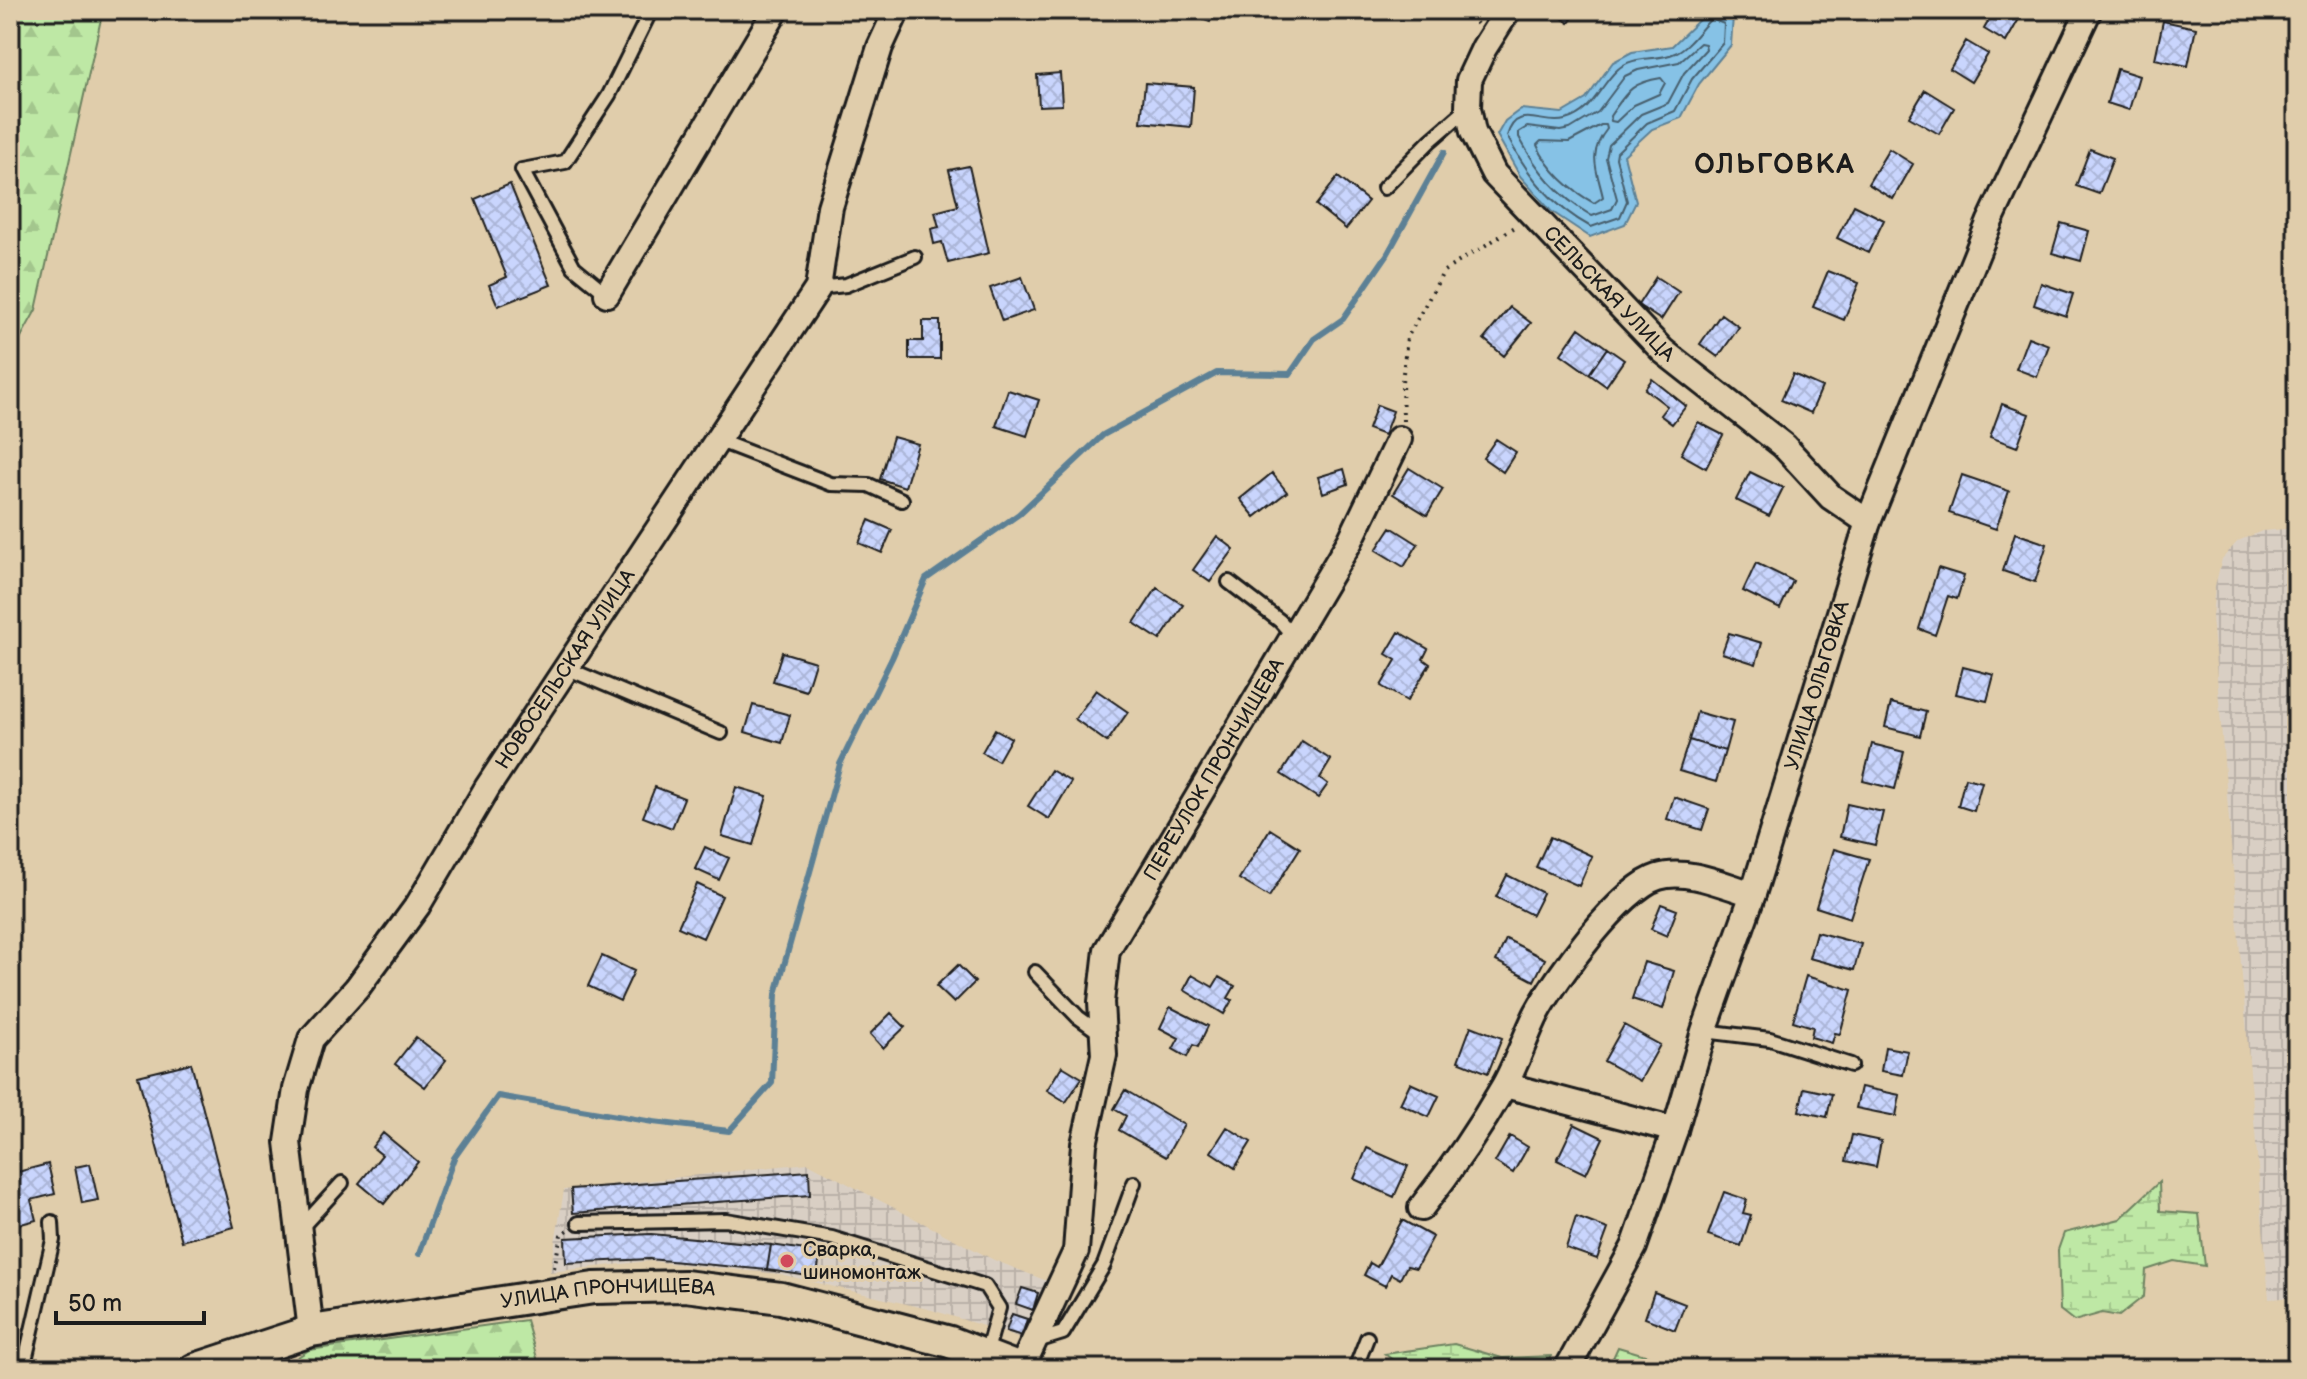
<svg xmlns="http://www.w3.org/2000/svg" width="2307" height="1379" font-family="'Balsamiq Sans',sans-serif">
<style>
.industrial{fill:url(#industrial-grid)}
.forest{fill:url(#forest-firs);stroke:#6d8260;stroke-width:2}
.wetland{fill:url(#wetland-marsh);stroke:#6d8260;stroke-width:2}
.water{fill:#86c2e6;stroke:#5c8095;stroke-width:2}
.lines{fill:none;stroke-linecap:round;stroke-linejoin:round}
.shore{stroke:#465e6d;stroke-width:2}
.stream{stroke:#5c8095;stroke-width:6}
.building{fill:url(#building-cross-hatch);stroke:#1c1c1c;stroke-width:2}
.service-casing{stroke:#1c1c1c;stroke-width:18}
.minor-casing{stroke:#1c1c1c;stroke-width:30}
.tertiary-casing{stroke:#1c1c1c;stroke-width:36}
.path{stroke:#1c1c1c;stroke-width:4;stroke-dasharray:2 6;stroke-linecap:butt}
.service{stroke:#e0cdab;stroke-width:12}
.minor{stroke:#e0cdab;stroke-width:24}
.tertiary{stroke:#e0cdab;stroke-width:30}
.poi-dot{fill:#d1495b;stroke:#e0cdab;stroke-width:3}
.labels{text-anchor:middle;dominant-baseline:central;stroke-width:6;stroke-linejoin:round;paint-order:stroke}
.street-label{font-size:20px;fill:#1c1c1c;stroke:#e0cdab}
.poi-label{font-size:20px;fill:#1c1c1c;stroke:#e0cdab;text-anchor:start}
.district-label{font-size:28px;font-weight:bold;letter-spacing:2px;fill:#1c1c1c;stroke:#e0cdab}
</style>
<defs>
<pattern id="industrial-grid" width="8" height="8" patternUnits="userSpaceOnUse" patternTransform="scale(2)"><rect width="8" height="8" fill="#d9cfc4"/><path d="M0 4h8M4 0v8" fill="none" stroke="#bab1a8"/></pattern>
<pattern id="forest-firs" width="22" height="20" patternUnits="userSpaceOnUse" patternTransform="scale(2)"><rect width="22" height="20" fill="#bee8a5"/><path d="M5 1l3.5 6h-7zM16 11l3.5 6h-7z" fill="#a3c68d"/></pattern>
<pattern id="wetland-marsh" width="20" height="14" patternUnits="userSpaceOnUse" patternTransform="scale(2)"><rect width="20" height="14" fill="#bee8a5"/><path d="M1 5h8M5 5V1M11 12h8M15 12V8" fill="none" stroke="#a3c68d"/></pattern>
<pattern id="building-cross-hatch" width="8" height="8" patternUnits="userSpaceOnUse" patternTransform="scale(2)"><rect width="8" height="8" fill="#c9d5fd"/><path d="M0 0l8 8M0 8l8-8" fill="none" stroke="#acb6d8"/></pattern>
</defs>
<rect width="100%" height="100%" fill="#e0cdab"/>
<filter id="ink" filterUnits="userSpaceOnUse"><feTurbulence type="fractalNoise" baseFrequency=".0125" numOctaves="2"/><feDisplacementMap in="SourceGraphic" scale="16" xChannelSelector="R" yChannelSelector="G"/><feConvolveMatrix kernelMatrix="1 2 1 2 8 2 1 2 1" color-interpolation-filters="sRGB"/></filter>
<g filter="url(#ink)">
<path class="industrial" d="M2297,528v769l-28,2 -57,-682 3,-31 7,-27 16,-18 24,-10z
M808,1163l186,97 53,21 -22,58 -93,-29 -152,-36 -131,-13 -99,11 14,-82z"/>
<path class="forest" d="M10,10h93l-67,300 -26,47z
M526,1320l11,38 -2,11h-256l30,-19z"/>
<path class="wetland" d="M2159,1182l1,29 39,3 6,52 -31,-5 -28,9 -2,26 -25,20 -17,-3 -28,8 -14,-11 -2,-60 6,-17 56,-14z
M1454,1344l48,14 49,-2 -6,13h-141l-19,-15z
M1618,1347l64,19 57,-5 13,8h-144z"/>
<path class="water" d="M1707,12l26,4 -2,29 -32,39 -18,34 -29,11 -28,26 12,47 -11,22 -35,13 -39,-26 -31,-35 -23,-41 8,-14 16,-12 41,4 24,-14 27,-37 19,-10 40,-6z"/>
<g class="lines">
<path class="shore" d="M1711,19l13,5 -1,19 -31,36 -17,32 -28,12 -30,29 -1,6 11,43 -7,16 -29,10c-40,-22 -63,-51 -84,-91 10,-34 36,-9 58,-16 27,-7 34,-33 52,-50 16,-16 40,-8 58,-17 14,-6 25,-24 36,-34z
M1700,43l5,1 1,5 -22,24 -16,30 -27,11 -32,31 -3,13 11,41 -5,10 -20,7c-34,-20 -55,-45 -73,-79v-5l8,-5 33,4 10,-2 28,-17 27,-36 13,-6 41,-8z
M1661,78l4,5 -6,11 -25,11 -18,17 -5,-1 -1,-5c17,-24 20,-33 51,-38z
M1601,125h5l1,4c-20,25 -10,41 -4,68l-9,6c-24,-13 -46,-33 -57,-58l4,-4 28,1z"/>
<path class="stream" d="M419,1254l35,-96 44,-62 155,26 76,9 43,-48 4,-89 64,-230 52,-106 34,-79 93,-65 84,-79 114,-62 73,1 24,-35 29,-20 44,-64 57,-103"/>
</g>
<path class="building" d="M1176,10h39l-5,12z
M1551,10h27l-9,13z
M1968,10h56l-18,32 -22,-13 4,-7z
M2163,21l33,7 -8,38 -33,-7z
M1966,41l22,13 -17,28 -21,-13z
M2117,69l22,7 -10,34 -22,-7z
M1060,73l2,32 -23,1 -2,-31z
M1145,83l49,4 -3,40 -50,-5z
M1925,90l29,18 -15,26 -30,-17z
M1889,149l24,15 -20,35 -25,-15z
M2090,149l23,9 -14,36 -23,-8z
M969,166l20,87 -41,10 -6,-21 -8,2 -3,-15 8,-2 -4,-15 23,-6 -9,-36z
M1338,177l30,24 -22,28 -30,-24z
M510,184l41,101 -53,21 -9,-21 18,-8 -32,-78z
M1854,205l30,15 -16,33 -31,-15z
M2061,223l28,8 -8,30 -29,-8z
M1828,271l31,12 -15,37 -31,-13z
M1022,277l12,33 -32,11 -12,-33z
M1656,277l23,15 -18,28 -23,-15z
M2041,283l32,11 -7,22 -32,-11z
M1510,307l21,16 -27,33 -20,-17z
M1721,314l18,13 -21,30 -18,-13z
M923,321h17v38h-31v-18h14z
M1579,328l28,20 -18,26 -28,-20z
M2028,337l21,8 -12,32 -21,-8z
M1607,348l17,12 -18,26 -17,-12z
M1793,374l29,13 -11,26 -30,-13z
M1652,379l34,27 -14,18 -12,-9 7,-9 -22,-17z
M1008,390l31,10 -12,36 -31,-10z
M2002,404l27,10 -12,33 -27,-10z
M1377,405l16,6 -9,24 -16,-6z
M1698,422l25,13 -17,33 -25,-14z
M893,437l25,7 -13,43 -25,-8z
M1496,439l20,13 -13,20 -20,-14z
M1409,468l34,21 -16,26 -34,-21z
M1344,469l4,15 -25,9 -5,-16z
M1750,472l33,16 -14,28 -33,-16z
M1272,473l15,19 -32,25 -15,-18z
M1962,475l47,16 -13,38 -47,-16z
M869,520l23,10 -10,23 -23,-10z
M1391,527l27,17 -14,23 -28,-17z
M2015,533l32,11 -12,38 -32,-11z
M1217,536l17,13 -24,33 -17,-12z
M1756,563l37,18 -13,28 -37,-18z
M1938,568l26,8 -7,23 -9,-3 -13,39 -16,-6z
M1157,588l26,17 -23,35 -26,-17z
M1399,632l29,17 -5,10 7,5 -23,37 -26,-15 15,-26 -10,-6z
M1729,633l33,10 -6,21 -34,-11z
M782,652l33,10 -9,29 -33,-10z
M1963,667l31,8 -7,26 -31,-7z
M1096,690l32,22 -21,30 -32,-23z
M1891,703l35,9 -6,24 -35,-9z
M753,705l37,10 -8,28 -37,-11z
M1697,712l36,10 -8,29 -36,-11z
M995,729l16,9 -13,23 -16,-9z
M1689,740l36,11 -9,31 -37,-11z
M1302,741l29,19 -11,18 8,6 -10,14 -37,-24z
M1872,744l32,8 -9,37 -32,-8z
M1051,770l20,12 -22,37 -21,-13z
M1965,778l17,4 -8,29 -16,-5z
M655,787l29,11 -12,30 -29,-11z
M736,787l31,9 -14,49 -31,-9z
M1674,797l35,12 -7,21 -35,-11z
M1847,804l36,8 -8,33 -35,-8z
M1270,829l30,19 -31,49 -30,-18z
M1550,837l42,19 -13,30 -43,-19z
M705,847l24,11 -10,22 -24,-11z
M1834,849l35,10 -19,59 -34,-11z
M1507,875l36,18 -11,22 -36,-18z
M697,884l25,12 -19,42 -25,-11z
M1661,904l16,6 -10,26 -16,-7z
M1816,932l45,12 -7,26 -45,-12z
M1506,939l39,20 -11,22 -38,-20z
M602,956l32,15 -14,30 -32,-15z
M1644,962l30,9 -11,38 -31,-10z
M958,965l17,17 -21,21 -18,-17z
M1192,975l21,12 6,-10 16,9 -7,12 4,2 -8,14 -40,-24z
M1806,976l46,14 -12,44 -5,-1 -3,10 -21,-6 2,-10 -20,-6z
M1170,1007l38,19 -10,21 -5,-2 -6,12 -14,-8 6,-11 -19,-10z
M891,1013l14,14 -22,21 -13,-14z
M1624,1025l36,20 -20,36 -36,-20z
M1471,1026l31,12 -14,35 -30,-12z
M416,1037l30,23 -21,27 -30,-23z
M1885,1047l23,4 -5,24 -22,-4z
M191,1063l43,164 -52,14 -44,-165z
M1062,1066l20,12 -16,24 -19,-12z
M1410,1083l29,13 -10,21 -29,-13z
M1861,1087l39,8 -4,21 -40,-8z
M1804,1088l28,6 -5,23 -28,-6z
M1125,1090l59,35 -18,32 -47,-27 7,-14 -12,-7z
M1574,1124l29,14 -17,36 -29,-14z
M1227,1127l24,15 -16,26 -24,-16z
M383,1133l35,29 -34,42 -25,-21 23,-28 -10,-8z
M1852,1135l29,6 -5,26 -30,-6z
M1510,1136l18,11 -15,26 -18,-11z
M1367,1148l41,18 -14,31 -40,-18z
M48,1164l7,30 -24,6 5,20 -26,7v-53z
M90,1164l8,36 -16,3 -7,-36z
M809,1171l1,24 -237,18 -2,-24z
M1724,1192l23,8 -4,13 8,2 -10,31 -33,-11z
M1576,1217l32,12 -11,30 -31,-11z
M1402,1220l31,17 -17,31 -9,-2 -7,13 -9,-5 -6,12 -21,-11 6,-12 7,4z
M651,1234l120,11 -4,25 -118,-11 -83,4 -1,-25z
M771,1245l49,7 -3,25 -50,-7z
M1022,1288l16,5 -5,17 -17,-6z
M1654,1292l31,12 -10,26 -30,-12z
M1012,1314l15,5 -5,17 -16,-5z"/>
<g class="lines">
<g class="service-casing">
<path id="service" d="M1384,188l46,-47 38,-33
M818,288l28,-3 69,-28
M607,294l-33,-27 -52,-97 43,-8 44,-67 42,-85
M717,440l114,44 38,1 33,15
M1229,582l51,39 15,17
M566,668l155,65
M1035,972l43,45 25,18
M1704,1031l66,8 81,26
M579,1223l147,-3 106,18 153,48 14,22 -13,46
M299,1230l43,-47
M1037,1341l26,-8 41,-68 30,-82
M23,1369l30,-129 -1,-18
M1355,1369l12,-31"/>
</g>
<g class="minor-casing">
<g id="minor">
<path id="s1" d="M1508,10l-24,38 -15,32 -1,28 5,24 21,42 169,177 121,95 47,51 37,25"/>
<path d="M607,294l169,-284"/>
<path d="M1505,1085l170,45"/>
<path d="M1421,1208c30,-38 59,-80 83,-122 13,-23 21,-49 33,-73 18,-34 84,-125 121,-136 30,-9 67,9 95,17"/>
<path id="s2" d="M311,1331l-23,-189 8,-53 15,-50 46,-51 61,-83 69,-117 331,-500 12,-81 50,-160 17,-37"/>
<path id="s3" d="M1021,1369l55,-118 8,-107 20,-89 -3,-53 6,-52 243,-409 49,-102"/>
<path id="s4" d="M1567,1369l67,-122 41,-117 29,-99 49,-137 115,-372 122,-301 99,-211"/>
</g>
</g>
<g class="tertiary-casing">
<g id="tertiary">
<path id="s5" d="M195,1369l116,-38 283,-43 91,-2 96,12 169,44 70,27"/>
</g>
</g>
<path class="path" d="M1466,10l11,14
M1403,421l-1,-39 5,-44 37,-67 71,-44
M554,1268l7,-33 7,-5"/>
<use href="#service" class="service"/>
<use href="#minor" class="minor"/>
<use href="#tertiary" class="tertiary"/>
</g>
</g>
<circle class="poi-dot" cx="787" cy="1261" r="8"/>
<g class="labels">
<g class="street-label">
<text stroke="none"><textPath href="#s1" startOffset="346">СЕЛЬСКАЯ УЛИЦА</textPath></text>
<text stroke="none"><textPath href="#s2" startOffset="746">НОВОСЕЛЬСКАЯ УЛИЦА</textPath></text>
<text stroke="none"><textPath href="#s4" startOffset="730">УЛИЦА ОЛЬГОВКА</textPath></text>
<text stroke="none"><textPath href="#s3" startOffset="644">ПЕРЕУЛОК ПРОНЧИЩЕВА</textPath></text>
<text stroke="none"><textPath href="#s5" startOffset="422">УЛИЦА ПРОНЧИЩЕВА</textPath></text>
</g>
<g class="poi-label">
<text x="803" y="1250">Сварка,<tspan x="803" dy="23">шиномонтаж</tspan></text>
</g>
<g class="district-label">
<text x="1775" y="164">ОЛЬГОВКА</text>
</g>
</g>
<rect width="2307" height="1379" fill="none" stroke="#e0cdab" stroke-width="40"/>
<rect x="20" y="20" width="2267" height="1339" fill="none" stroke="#1c1c1c" stroke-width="3" filter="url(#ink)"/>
<path d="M56 1311v12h148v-12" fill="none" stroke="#1c1c1c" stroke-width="4"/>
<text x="68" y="1311" font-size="24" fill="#1c1c1c" stroke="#e0cdab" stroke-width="6" paint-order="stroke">50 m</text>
</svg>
